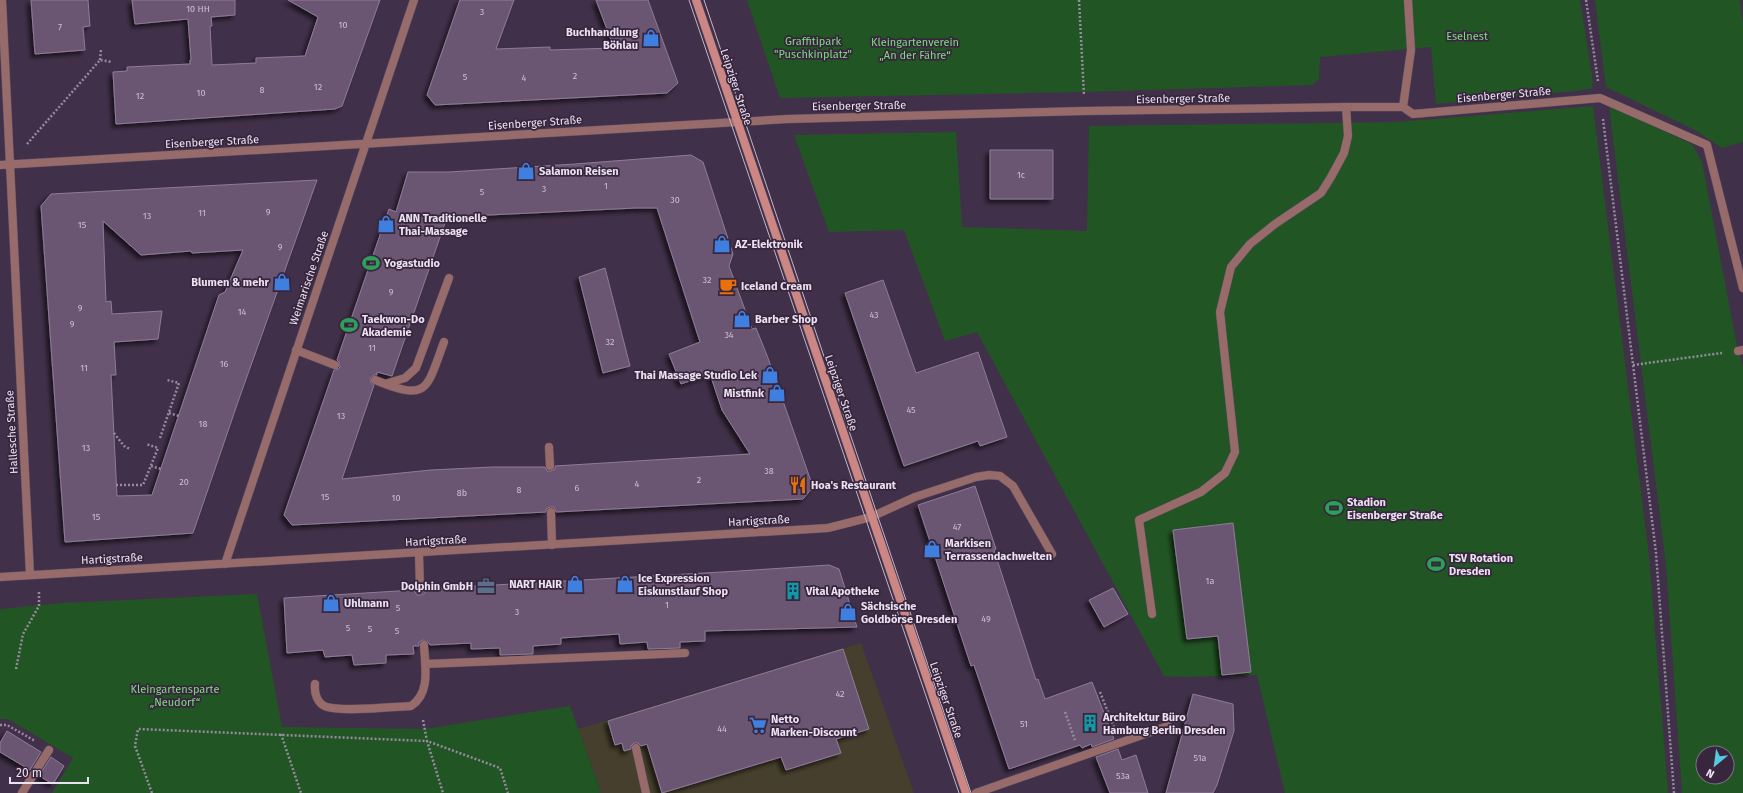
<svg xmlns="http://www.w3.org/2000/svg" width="1743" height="793" font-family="'Fira Sans',sans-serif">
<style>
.commercial{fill:#463f2d}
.green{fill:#225524;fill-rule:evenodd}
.building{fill:#6a5772;stroke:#8f7b97;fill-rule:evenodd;filter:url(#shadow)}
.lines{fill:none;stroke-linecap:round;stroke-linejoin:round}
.lane-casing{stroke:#5c4c64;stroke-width:9}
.street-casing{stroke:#5c4c64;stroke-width:9}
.secondary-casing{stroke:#5c4c64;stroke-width:9}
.path{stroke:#988a9e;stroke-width:2.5;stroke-dasharray:2 2;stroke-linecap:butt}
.lane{stroke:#976b69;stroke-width:8}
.street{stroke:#976b69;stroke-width:8}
.secondary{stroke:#cc8785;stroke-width:8}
.tram{stroke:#c1b5c7;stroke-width:1}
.labels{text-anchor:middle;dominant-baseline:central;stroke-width:3.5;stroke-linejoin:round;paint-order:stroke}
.number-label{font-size:9px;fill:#ccbed1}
.poi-label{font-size:11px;font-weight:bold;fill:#ece1f1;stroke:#37263e;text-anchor:start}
.park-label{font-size:11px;fill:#7edc7f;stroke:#37263e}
.street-label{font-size:11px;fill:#ece1f1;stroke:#37263e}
</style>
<defs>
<filter id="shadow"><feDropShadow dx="-3.5" dy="3.5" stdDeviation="2" flood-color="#0009"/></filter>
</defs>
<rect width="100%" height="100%" fill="#413049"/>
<path class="commercial" d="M861,643l53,150h-317l4,-2 -23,-62z"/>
<path class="green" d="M747,0h833l13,82 -2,7 -16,2 -139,13 -5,-57 -111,10 -1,22 -7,6 -227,7 -305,6z
M1595,0h145l3,23v119l-21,6 -29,-19 -87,-42z
M1593,106l56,450 19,237h-383l-28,-118 -72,2 -21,-1 -187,-344 -32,9 -41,-111 -75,2 -35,-97 162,-3 6,95 125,4 2,-105 308,-4z
M1609,106l83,38 10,18 35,184 6,21v426h-61l-16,-228zM1703,753h24v24h-24z
M257,594l25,133 143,2 145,-23 31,86 -4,1h-545l21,-35 -65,-39h-8v-110l63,-6z"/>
<path class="building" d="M31,0h57l2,26 -7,1 2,23 -50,4z
M132,0h103v15l-24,2 1,9h-2l2,39 44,-2v-5l49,-2 13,-39 -30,-17h92l-38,106 -7,3 -219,15 -3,-52 14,-1v-4l63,-3v-4h1l-3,-41 -53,5z
M460,0h54l-18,49 54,-2v3l64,-2 -18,-48h52l30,83 -11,10 -232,12 -8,-10z
M990,150h63v49h-63z
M691,155l12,7 30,92 -4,12 23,63 4,-1 12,30 45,129 -10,12 -247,13 -2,-5h-4l-4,2v3l-254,13 -8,-10 50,-145 4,-1 2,-2 -1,-5 -2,-2 52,-151 7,3 12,-40h41l126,-8zM636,208h21l43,134 -31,12 12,30 29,-10 12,36 28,44 -195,12v3l-4,2h-4l-2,-4h-53l-61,3 -89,9 32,-94 -3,-2 -1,-5 4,-3h3v-3l15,4 55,-159z
M317,180l-78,219 -46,134 -128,9 -24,-336 10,-12zM103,221l38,34 50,-4 1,2 51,-3 -18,42 -6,3 -67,200 -35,1 -6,-121h5l-2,-33 44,-3 4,-28 -50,3 -1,-13 -5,1z
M605,268l25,98 -27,7 -24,-96z
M883,280l33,93 62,-21 29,85 -27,9 -2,-5 -74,25 -59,-173z
M975,486l21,63 -2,1 42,130 2,-1 7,20 47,-17 22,57 -22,8 -1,-3 -9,4 -2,-3 -71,24 -35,-104 -3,1 -53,-161z
M1233,523l18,149 -29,3 -4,-39 -31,3 -14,-109z
M829,565l10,4 18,58 -152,4v10l-25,1v6l-32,1 -1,-7 -27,2 -1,-10 -58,4v6l-28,2v8l-33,1v-7l-29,1v-6l-41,2 -2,-3 -5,-2 -4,2v4h-6l1,8 -28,1v8l-32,2 -2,-10 -27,2 -2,-7 -36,3 -3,-55 130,-8 3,5h4l4,-2v-4l314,-18z
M1113,588l15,26 -24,13 -15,-27z
M843,649l26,80 -33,10 5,14 -55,17 -5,-13 -119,36 -15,-49 -6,2 -3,-3h-4l-3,3v3l-7,2 -2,-8 -7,2 -7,-24z
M1193,694l40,10 1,27 -17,54 -4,8h-47z
M7,731l34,21 -11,18 -30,-18v-9z
M1118,749l4,11 14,-5 12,38h-38l-14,-36z
M51,757l13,9 -11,18 -14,-8z"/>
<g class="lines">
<g class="lane-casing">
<path id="lane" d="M1403,107l8,-57 -3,-50
M296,350l39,15
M1738,351l5,-1
M375,380c54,22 51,10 69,-38
M385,384l20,-6 11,-10 33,-90
M549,447l1,19
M551,512l1,33
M871,517l44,-20 61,-20 13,-2 11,1 13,10 39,68
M419,553l1,37
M1152,614l-13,-94 62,-28 24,-19 10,-21 -15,-140 11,-45 19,-23 25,-20 46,-31 10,-16 13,-24 4,-17 -2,-29h57l10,7 187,-16 107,47 36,143
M425,664l260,-11
M315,684c-1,9 2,20 12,23 18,5 63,0 84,-1 20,-13 14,-40 13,-61
M636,748l10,45
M22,793l27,-43
M976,793l192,-67"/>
</g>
<g class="street-casing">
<path id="street" d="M2,0l28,575
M0,165l788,-46 296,-8 262,-4
M225,564l189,-564
M0,577l828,-49 43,-11"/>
</g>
<g class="secondary-casing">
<path id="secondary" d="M696,0l270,793"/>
</g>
<path class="path" d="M1079,0l5,95
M1586,0l12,81
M100,60l1,-11
M1603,119l53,434 18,240
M27,144l73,-84 12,2
M1633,365l89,-12
M169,413l10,3
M114,433l10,13 6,3
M160,438l19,-55 -12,-3
M151,466l10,3
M116,485h27l15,-37 -12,-4
M16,669l7,-35 16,-28v-15
M1100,692l14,35
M1065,712l10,28
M423,720l4,21 73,27 8,25
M0,725h7l28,16
M281,734l20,59
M152,793l-17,-47 3,-17 289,12 16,52"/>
<use href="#lane" class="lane"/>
<use href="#street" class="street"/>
<use href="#secondary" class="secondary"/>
<path class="tram" d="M689,0l270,793
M704,0l267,793"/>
</g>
<defs>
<g id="shop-bare" transform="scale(1.38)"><path d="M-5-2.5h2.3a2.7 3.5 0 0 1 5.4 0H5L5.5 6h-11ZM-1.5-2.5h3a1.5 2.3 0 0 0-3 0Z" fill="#3f7fe0" stroke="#37263e" stroke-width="2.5" paint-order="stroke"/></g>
<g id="stadium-bare" transform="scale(1.38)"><path d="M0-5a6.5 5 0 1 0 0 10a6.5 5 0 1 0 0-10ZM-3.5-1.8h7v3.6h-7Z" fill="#2e9e5b" stroke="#37263e" stroke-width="2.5" paint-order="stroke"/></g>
<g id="cafe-bare" transform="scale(1.38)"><path d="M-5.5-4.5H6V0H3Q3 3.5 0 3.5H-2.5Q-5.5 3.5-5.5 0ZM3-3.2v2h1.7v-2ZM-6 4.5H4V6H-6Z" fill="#e8710a" stroke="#37263e" stroke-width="2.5" paint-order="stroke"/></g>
<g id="restaurant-bare" transform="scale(1.38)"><path d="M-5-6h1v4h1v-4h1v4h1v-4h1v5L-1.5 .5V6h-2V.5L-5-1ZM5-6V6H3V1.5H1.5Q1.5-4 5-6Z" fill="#e8710a" stroke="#37263e" stroke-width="2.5" paint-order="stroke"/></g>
<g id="office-bare" transform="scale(1.38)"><path d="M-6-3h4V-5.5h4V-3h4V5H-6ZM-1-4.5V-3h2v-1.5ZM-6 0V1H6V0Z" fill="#5c6f8a" stroke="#37263e" stroke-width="2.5" paint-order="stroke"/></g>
<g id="building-bare" transform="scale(1.38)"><path d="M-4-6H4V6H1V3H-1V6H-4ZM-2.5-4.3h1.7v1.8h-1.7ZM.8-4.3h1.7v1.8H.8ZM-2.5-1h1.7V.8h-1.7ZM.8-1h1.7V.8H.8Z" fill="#0f9aa8" stroke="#37263e" stroke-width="2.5" paint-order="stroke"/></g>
<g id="supermarket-bare" transform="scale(1.38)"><path d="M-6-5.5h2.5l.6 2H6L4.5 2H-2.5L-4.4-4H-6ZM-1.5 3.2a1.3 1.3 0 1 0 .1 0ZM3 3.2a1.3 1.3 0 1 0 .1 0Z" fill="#3f7fe0" stroke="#37263e" stroke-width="2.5" paint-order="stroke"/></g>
</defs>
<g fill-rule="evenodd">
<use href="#shop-bare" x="651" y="38"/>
<use href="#shop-bare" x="526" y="171"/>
<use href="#shop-bare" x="386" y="224"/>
<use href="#shop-bare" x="722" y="244"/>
<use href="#stadium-bare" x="371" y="263"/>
<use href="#shop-bare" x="282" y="282"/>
<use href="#cafe-bare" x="728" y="286"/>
<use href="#shop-bare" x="742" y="319"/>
<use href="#stadium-bare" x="349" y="325"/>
<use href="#shop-bare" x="770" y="375"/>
<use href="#shop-bare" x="777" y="393"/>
<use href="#restaurant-bare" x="798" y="485"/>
<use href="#stadium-bare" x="1334" y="508"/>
<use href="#shop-bare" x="932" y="549"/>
<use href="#stadium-bare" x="1436" y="564"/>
<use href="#shop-bare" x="575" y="584"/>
<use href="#shop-bare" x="625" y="584"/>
<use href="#office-bare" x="486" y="586"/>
<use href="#building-bare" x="793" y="591"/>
<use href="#shop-bare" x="331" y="603"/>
<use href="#shop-bare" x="848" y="612"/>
<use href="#building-bare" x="1090" y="723"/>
<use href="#supermarket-bare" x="758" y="725"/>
</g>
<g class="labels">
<g class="number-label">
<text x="198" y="9">10 HH</text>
<text x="482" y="12">3</text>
<text x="343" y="25">10</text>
<text x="60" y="27">7</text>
<text x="575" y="76">2</text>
<text x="465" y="77">5</text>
<text x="524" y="78">4</text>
<text x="318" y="87">12</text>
<text x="262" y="90">8</text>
<text x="201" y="93">10</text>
<text x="140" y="96">12</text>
<text x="1021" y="175">1c</text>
<text x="606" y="186">1</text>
<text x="544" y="189">3</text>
<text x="482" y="192">5</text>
<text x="675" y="200">30</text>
<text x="268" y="212">9</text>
<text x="202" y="213">11</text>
<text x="147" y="216">13</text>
<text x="82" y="225">15</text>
<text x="280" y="247">9</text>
<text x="707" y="280">32</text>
<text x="391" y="292">9</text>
<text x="80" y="308">9</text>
<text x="242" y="312">14</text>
<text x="874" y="315">43</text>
<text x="72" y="324">9</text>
<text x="729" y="335">34</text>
<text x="610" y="342">32</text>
<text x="372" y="348">11</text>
<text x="224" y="364">16</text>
<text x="84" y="368">11</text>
<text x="911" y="410">45</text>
<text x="341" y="416">13</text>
<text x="203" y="424">18</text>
<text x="86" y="448">13</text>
<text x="769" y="471">38</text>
<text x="699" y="480">2</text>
<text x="184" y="482">20</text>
<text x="637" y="484">4</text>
<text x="577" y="488">6</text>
<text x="519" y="490">8</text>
<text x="462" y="493">8b</text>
<text x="325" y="497">15</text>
<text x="396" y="498">10</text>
<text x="96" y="517">15</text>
<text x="957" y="527">47</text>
<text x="1210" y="581">1a</text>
<text x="667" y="605">1</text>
<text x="398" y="608">5</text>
<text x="517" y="612">3</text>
<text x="986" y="619">49</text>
<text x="348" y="628">5</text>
<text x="370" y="629">5</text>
<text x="397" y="631">5</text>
<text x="840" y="694">42</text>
<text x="1024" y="724">51</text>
<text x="722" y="729">44</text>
<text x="1200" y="758">51a</text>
<text x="1123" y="776">53a</text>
</g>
<g class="poi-label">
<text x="638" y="32" text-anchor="end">Buchhandlung<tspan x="638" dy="13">Böhlau</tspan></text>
<text x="539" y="171">Salamon Reisen</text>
<text x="399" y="218">ANN Traditionelle<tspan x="399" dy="13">Thai-Massage</tspan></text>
<text x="735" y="244">AZ-Elektronik</text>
<text x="384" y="263">Yogastudio</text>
<text x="269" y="282" text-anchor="end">Blumen &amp; mehr</text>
<text x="741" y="286">Iceland Cream</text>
<text x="362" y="319">Taekwon-Do<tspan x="362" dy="13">Akademie</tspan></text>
<text x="755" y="319">Barber Shop</text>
<text x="757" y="375" text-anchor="end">Thai Massage Studio Lek</text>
<text x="764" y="393" text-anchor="end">Mistfink</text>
<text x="811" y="485">Hoa's Restaurant</text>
<text x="1347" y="502">Stadion<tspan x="1347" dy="13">Eisenberger Straße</tspan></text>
<text x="945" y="543">Markisen<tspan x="945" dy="13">Terrassendachwelten</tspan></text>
<text x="1449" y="558">TSV Rotation<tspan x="1449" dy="13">Dresden</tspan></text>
<text x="638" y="578">Ice Expression<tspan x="638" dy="13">Eiskunstlauf Shop</tspan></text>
<text x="562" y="584" text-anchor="end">NART HAIR</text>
<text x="473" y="586" text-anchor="end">Dolphin GmbH</text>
<text x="806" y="591">Vital Apotheke</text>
<text x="344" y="603">Uhlmann</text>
<text x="861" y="606">Sächsische<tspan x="861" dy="13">Goldbörse Dresden</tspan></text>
<text x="1103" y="717">Architektur Büro<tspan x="1103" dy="13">Hamburg Berlin Dresden</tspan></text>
<text x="771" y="719">Netto<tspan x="771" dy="13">Marken-Discount</tspan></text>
</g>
<g class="park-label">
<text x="1467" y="36">Eselnest</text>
<text x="813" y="41">Graffitipark<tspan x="813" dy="13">"Puschkinplatz"</tspan></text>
<text x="915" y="42">Kleingartenverein<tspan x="915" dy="13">„An der Fähre“</tspan></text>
<text x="175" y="689">Kleingartensparte<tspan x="175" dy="13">„Neudorf“</tspan></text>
</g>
<g class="street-label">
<text transform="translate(736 87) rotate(72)">Leipziger Straße</text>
<text transform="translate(1504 95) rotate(-5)">Eisenberger Straße</text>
<text transform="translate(1183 99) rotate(-1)">Eisenberger Straße</text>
<text transform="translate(859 106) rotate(-1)">Eisenberger Straße</text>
<text transform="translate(535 123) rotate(-4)">Eisenberger Straße</text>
<text transform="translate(212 142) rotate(-3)">Eisenberger Straße</text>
<text transform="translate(309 278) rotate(-71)">Weimarische Straße</text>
<text transform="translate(841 393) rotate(71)">Leipziger Straße</text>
<text transform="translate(12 432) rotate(-93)">Hallesche Straße</text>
<text transform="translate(759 521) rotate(-3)">Hartigstraße</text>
<text transform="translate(436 541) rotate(-3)">Hartigstraße</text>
<text transform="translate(112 559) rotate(-3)">Hartigstraße</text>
<text transform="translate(946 700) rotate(71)">Leipziger Straße</text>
</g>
</g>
<g transform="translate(1715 765) rotate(209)"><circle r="19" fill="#37263e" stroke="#7f7186"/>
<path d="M0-3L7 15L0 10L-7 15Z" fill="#55cadf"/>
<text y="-6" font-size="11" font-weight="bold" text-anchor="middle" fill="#ece1f1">N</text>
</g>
<path d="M10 777v6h78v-6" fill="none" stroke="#ece1f1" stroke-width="2"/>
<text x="16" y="777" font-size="12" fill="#ece1f1" stroke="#37263e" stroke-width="3" paint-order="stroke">20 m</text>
</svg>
